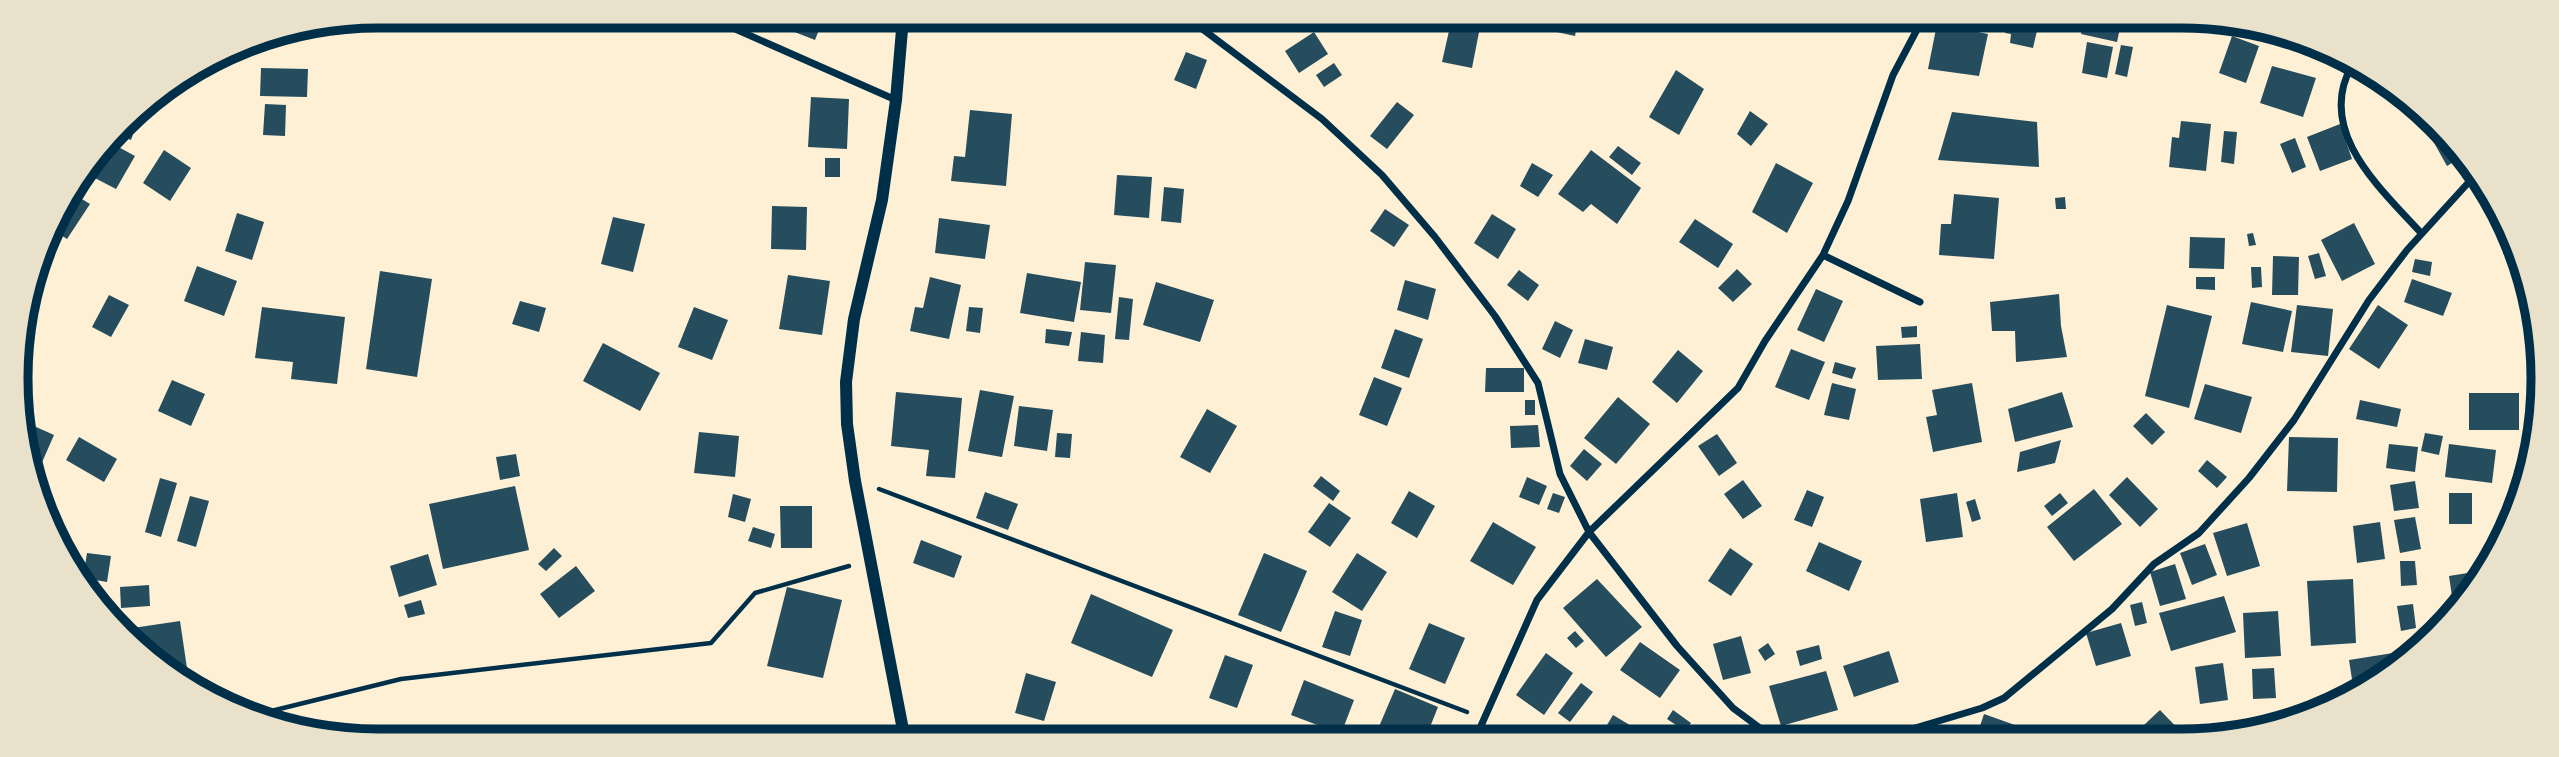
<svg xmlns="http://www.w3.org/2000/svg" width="2559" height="757" font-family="'Noto Sans',sans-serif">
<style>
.building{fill:#264d5e}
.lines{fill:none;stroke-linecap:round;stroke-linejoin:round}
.path{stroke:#003049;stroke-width:4.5}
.minor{stroke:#003049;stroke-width:7}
.tertiary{stroke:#003049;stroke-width:12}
.rim{fill:none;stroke:#003049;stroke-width:9}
</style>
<rect width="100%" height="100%" fill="#fdf0d5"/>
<path class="building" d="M771,17h53l-9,23 -46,-18z
M942,18h34l-1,10 -33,-3z
M1540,20h38l-3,16 -37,-8z
M1451,22l29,5 -8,41 -30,-6z
M2008,22h31l-6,26 -23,-5 1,-9 -6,-1z
M2084,22l36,6 -3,14 -36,-8z
M2144,22h20l-3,9z
M1937,24l51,10 -9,42 -51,-7z
M1314,32l14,22 -29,19 -14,-22z
M2232,36l27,10 -13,37 -27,-10z
M2087,42l26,5 -6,31 -25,-5z
M2121,45l12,2 -6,30 -12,-3z
M1186,52l21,8 -11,29 -22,-9z
M1334,63l8,12 -18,12 -8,-12z
M2272,66l44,12 -13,39 -43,-14z
M261,68l47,1 -1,28 -47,-1z
M1676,70l28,19 -25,46 -30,-18z
M811,97l38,2 -2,50 -39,-2z
M1397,102l17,13 -27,34 -17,-13z
M265,104l21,1 -1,31 -22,-1z
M140,105l3,1 -12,34 -14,-5z
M970,110l42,4 -6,72 -55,-5 3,-25 11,1z
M1750,111l18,13 -17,22 -14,-12z
M1952,112l85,10 2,45 -101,-7z
M2181,121l30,3 -5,47 -37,-4 3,-30 7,1z
M2340,124l12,35 -32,12 -13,-34z
M2434,129l28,28 -15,9 -19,-34z
M2224,131l13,1 -3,32 -13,-2z
M2295,138l11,29 -14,6 -12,-29z
M111,143l24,13 -19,33 -27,-14z
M1618,146l23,17 -9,12 -23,-18z
M164,150l27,18 -21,33 -27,-18z
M1591,150l50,38 -24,36 -26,-20 -8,8 -25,-18z
M825,158h15v19h-15z
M1532,163l21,12 -15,22 -18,-11z
M1776,163l37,20 -26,50 -35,-21z
M1117,175l35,2 -3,41 -35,-3z
M1164,187l20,2 -3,34 -20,-2z
M72,193l18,11 -23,35 -17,-11 3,-10z
M1954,194l45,4 -5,61 -55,-4 2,-31h10z
M2065,197l1,12h-10l-1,-11z
M772,206l35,1 -1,43 -35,-1z
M1385,209l24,16 -15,22 -24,-16z
M237,213l27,9 -12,38 -27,-9z
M1492,214l24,15 -18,30 -24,-16z
M613,217l32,7 -12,48 -32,-8z
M939,218l51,7 -5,34 -50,-6z
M1695,219l38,25 -15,24 -39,-26z
M2354,223l21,41 -33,17 -21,-41z
M2503,228l11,26h-11z
M2253,233l3,12 -7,1 -2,-12z
M2190,237l35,1 -1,31 -35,-1z
M2319,253l7,23 -11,3 -7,-23z
M2273,256l26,1 -1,38h-26z
M2415,259l17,3 -2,14 -18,-4z
M1085,262l31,3 -5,48 -31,-3z
M197,266l40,15 -13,35 -40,-15z
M2251,267h10l1,20 -10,1z
M1737,269l15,15 -19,18 -15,-14z
M1519,270l20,15 -11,16 -21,-16z
M380,271l52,8 -15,98 -51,-8z
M1027,273l54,9 -7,40 -54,-9z
M788,275l42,6 -8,54 -43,-6z
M930,277l31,8 -12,54 -39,-8 5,-24 8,1z
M2196,277h19v13l-19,-1z
M2412,279l40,14 -9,23 -39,-14z
M1405,280l31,9 -8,31 -31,-10z
M1156,282l58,18 -14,42 -57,-17z
M1816,289l27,12 -19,41 -27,-12z
M2059,294l2,32 6,31 -51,5 -1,-31h-23l-2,-29z
M109,295l20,10 -18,32 -19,-10z
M1119,297l14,2 -4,41 -14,-1z
M520,301l26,7 -7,24 -27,-8z
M2251,302l41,9 -9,41 -41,-8z
M2167,305l45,11 -23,92 -44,-12z
M2297,305l36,4 -5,47 -37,-4z
M2378,305l30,20 -29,44 -30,-20z
M262,307l83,10 -8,67 -46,-5 2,-17 -38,-4z
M694,307l34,13 -16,40 -34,-13z
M969,307l14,1 -3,25 -14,-2z
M1555,321l18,9 -13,28 -18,-9z
M1917,326v11l-15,1 -1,-11z
M1046,329l26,3 -3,14 -24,-3z
M1395,329l28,10 -14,39 -28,-10z
M1081,332l24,3 -2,28 -25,-2z
M1585,339l28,8 -6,23 -29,-7z
M603,343l57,30 -20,38 -57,-30z
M1920,344l2,35 -44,1 -2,-34z
M2536,346v36l-7,1 -3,-36z
M1791,349l34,13 -16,38 -34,-13z
M1678,350l25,21 -26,32 -25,-21z
M1835,362l21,6 -4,11 -20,-6z
M1486,368h38v24h-39z
M1374,377l28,11 -15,38 -28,-11z
M172,380l33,14 -14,32 -33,-15z
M1832,383l24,6 -7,31 -25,-5z
M1972,383l10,59 -49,10 -7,-35 11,-2 -5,-25z
M2205,384l47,13 -11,36 -47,-14z
M980,390l34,6 -12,61 -34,-6z
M896,392l66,6 -7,80 -29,-2 3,-26 -38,-4z
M2062,392l11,35 -58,15 -7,-33z
M2469,393h50v37h-50z
M1618,397l32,27 -34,40 -32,-26z
M1525,400h10v15h-10z
M2360,400l41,9 -4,18 -41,-8z
M1019,406l34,4 -6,41 -33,-5z
M1207,409l30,17 -27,47 -30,-16z
M2146,413l19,19 -13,13 -19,-19z
M25,422l29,13 -21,48 -5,-11z
M1538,425l2,22 -29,1 -1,-22z
M699,432l40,4 -4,41 -41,-4z
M1057,433l15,1 -2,24 -15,-1z
M2425,433l18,3 -4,19 -18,-4z
M1717,434l20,29 -18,13 -21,-30z
M79,437l38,22 -13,23 -38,-22z
M2289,437l49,1 -1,54 -50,-1z
M2061,440l-6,23 -38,9 3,-20z
M2389,444l29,3 -3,25 -29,-4z
M2449,444l47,6 -4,33 -47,-6z
M1584,449l18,15 -15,17 -17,-15z
M516,454l4,22 -20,4 -4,-23z
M2207,460l20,17 -10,11 -19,-17z
M1321,476l19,15 -7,10 -20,-15z
M1527,477l20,9 -8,19 -20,-8z
M2127,477l31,32 -18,18 -31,-32z
M160,478l17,5 -16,54 -16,-5z
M1743,480l19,26 -19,13 -19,-25z
M2415,481l4,27 -25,3 -4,-26z
M515,486l14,64 -86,19 -14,-65z
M2094,489l28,35 -48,37 -27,-34z
M1807,490l17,7 -12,30 -18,-7z
M1409,491l26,15 -18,32 -26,-15z
M985,492l33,12 -10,26 -32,-12z
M1553,493l12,4 -6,16 -12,-4z
M1957,493l6,44 -37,5 -6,-43z
M2060,493l8,10 -16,13 -8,-10z
M2449,493h23v31h-23z
M733,494l18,5 -6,23 -17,-5z
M190,496l19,5 -13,46 -19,-6z
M1975,499l6,20 -9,3 -6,-20z
M1329,503l22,15 -21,29 -22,-15z
M780,506h32v42h-31z
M2415,517l6,32 -21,4 -6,-33z
M1493,522l43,25 -23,38 -43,-24z
M2380,522l5,37 -28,4 -4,-37z
M2247,523l13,43 -33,10 -14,-43z
M753,527l22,7 -4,14 -23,-7z
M921,540l41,16 -8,22 -41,-15z
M1819,542l43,19 -13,30 -43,-20z
M2205,544l12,31 -25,10 -12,-32z
M554,548l8,8 -16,15 -8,-7z
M1730,548l23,16 -22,32 -23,-15z
M87,553l24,3 -4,26 -24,-4z
M1264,553l43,18 -26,61 -43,-17z
M1357,553l30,19 -25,39 -30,-19z
M428,554l9,31 -38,12 -9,-31z
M2400,561h15l2,24 -16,1z
M2175,564l11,35 -26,7 -10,-34z
M576,566l19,25 -36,27 -19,-24z
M2480,571l1,5 -27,34 -5,-34z
M1597,579l45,48 -36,30 -43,-49z
M2353,579l3,64 -45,3 -4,-65z
M149,585l1,21 -29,2 -1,-21z
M787,587l55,13 -19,78 -56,-12z
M1091,594l82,36 -21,47 -81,-34z
M2224,596l12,36 -65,19 -12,-38z
M421,600l4,14 -17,4 -4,-13z
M2142,602l5,21 -12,3 -5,-21z
M2413,604l3,24 -15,3 -4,-25z
M1335,611l27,9 -12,36 -28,-9z
M2278,611l3,45 -36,2 -2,-45z
M180,621l8,54 -14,2 -48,-48z
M1429,623l36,15 -20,46 -36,-15z
M2121,623l10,33 -35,10 -10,-33z
M1575,631l9,10 -8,7 -9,-10z
M1741,636l10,37 -28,7 -10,-36z
M1640,642l40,28 -20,28 -40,-28z
M1768,643l7,11 -10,7 -7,-11z
M1819,645l3,14 -22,7 -4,-15z
M1889,651l10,31 -45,15 -11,-31z
M1546,653l27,20 -29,42 -28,-20z
M2393,653l2,13 -41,26 -5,-32z
M1225,655l28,10 -16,43 -28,-10z
M2223,663l5,37 -28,4 -5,-37z
M2274,668l2,30 -23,1 -1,-30z
M1826,671l12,39 -57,16 -12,-40z
M1026,673l30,9 -12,39 -29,-8z
M1304,680l50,20 -13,34 -50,-19z
M1581,683l12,9 -23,30 -12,-9z
M1395,689l43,18 -12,30 -51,-1z
M1673,710l18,13 -6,8 -18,-12z
M2160,710l27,28h-57z
M1984,714l45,16 -3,8h-50z
M1613,715l37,22 -49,-2z"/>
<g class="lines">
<path class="path" d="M879,489l588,223
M259,714l142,-35 310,-36 44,-50 94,-27"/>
<path class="minor" d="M708,17l188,83
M1189,19l133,100 60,56 53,62 60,79 43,67 22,91 29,58 -52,68 -61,137
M2352,65c-37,66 28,123 69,168
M1823,255l97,47
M1772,737l-39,-29 -56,-62 -88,-114 149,-144 27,-47 58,-86 25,-54 45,-126 28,-53
M1843,737l62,-6 77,-23 22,-10 108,-89 42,-45 45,-31 50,-55 45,-58 75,-120 38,-50 71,-78"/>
<path class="tertiary" d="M903,18l-7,82 -14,100 -28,119 -8,63 1,42 8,57 49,254"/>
</g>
<path d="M0 0H2559V757H0ZM378 28H2181A350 350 0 0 1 2531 378V379A350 350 0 0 1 2181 729H378A350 350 0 0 1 28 379V378A350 350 0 0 1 378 28Z" fill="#e9e1ca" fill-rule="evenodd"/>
<path class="rim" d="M378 28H2181A350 350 0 0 1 2531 378V379A350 350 0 0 1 2181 729H378A350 350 0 0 1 28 379V378A350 350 0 0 1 378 28Z"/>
</svg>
